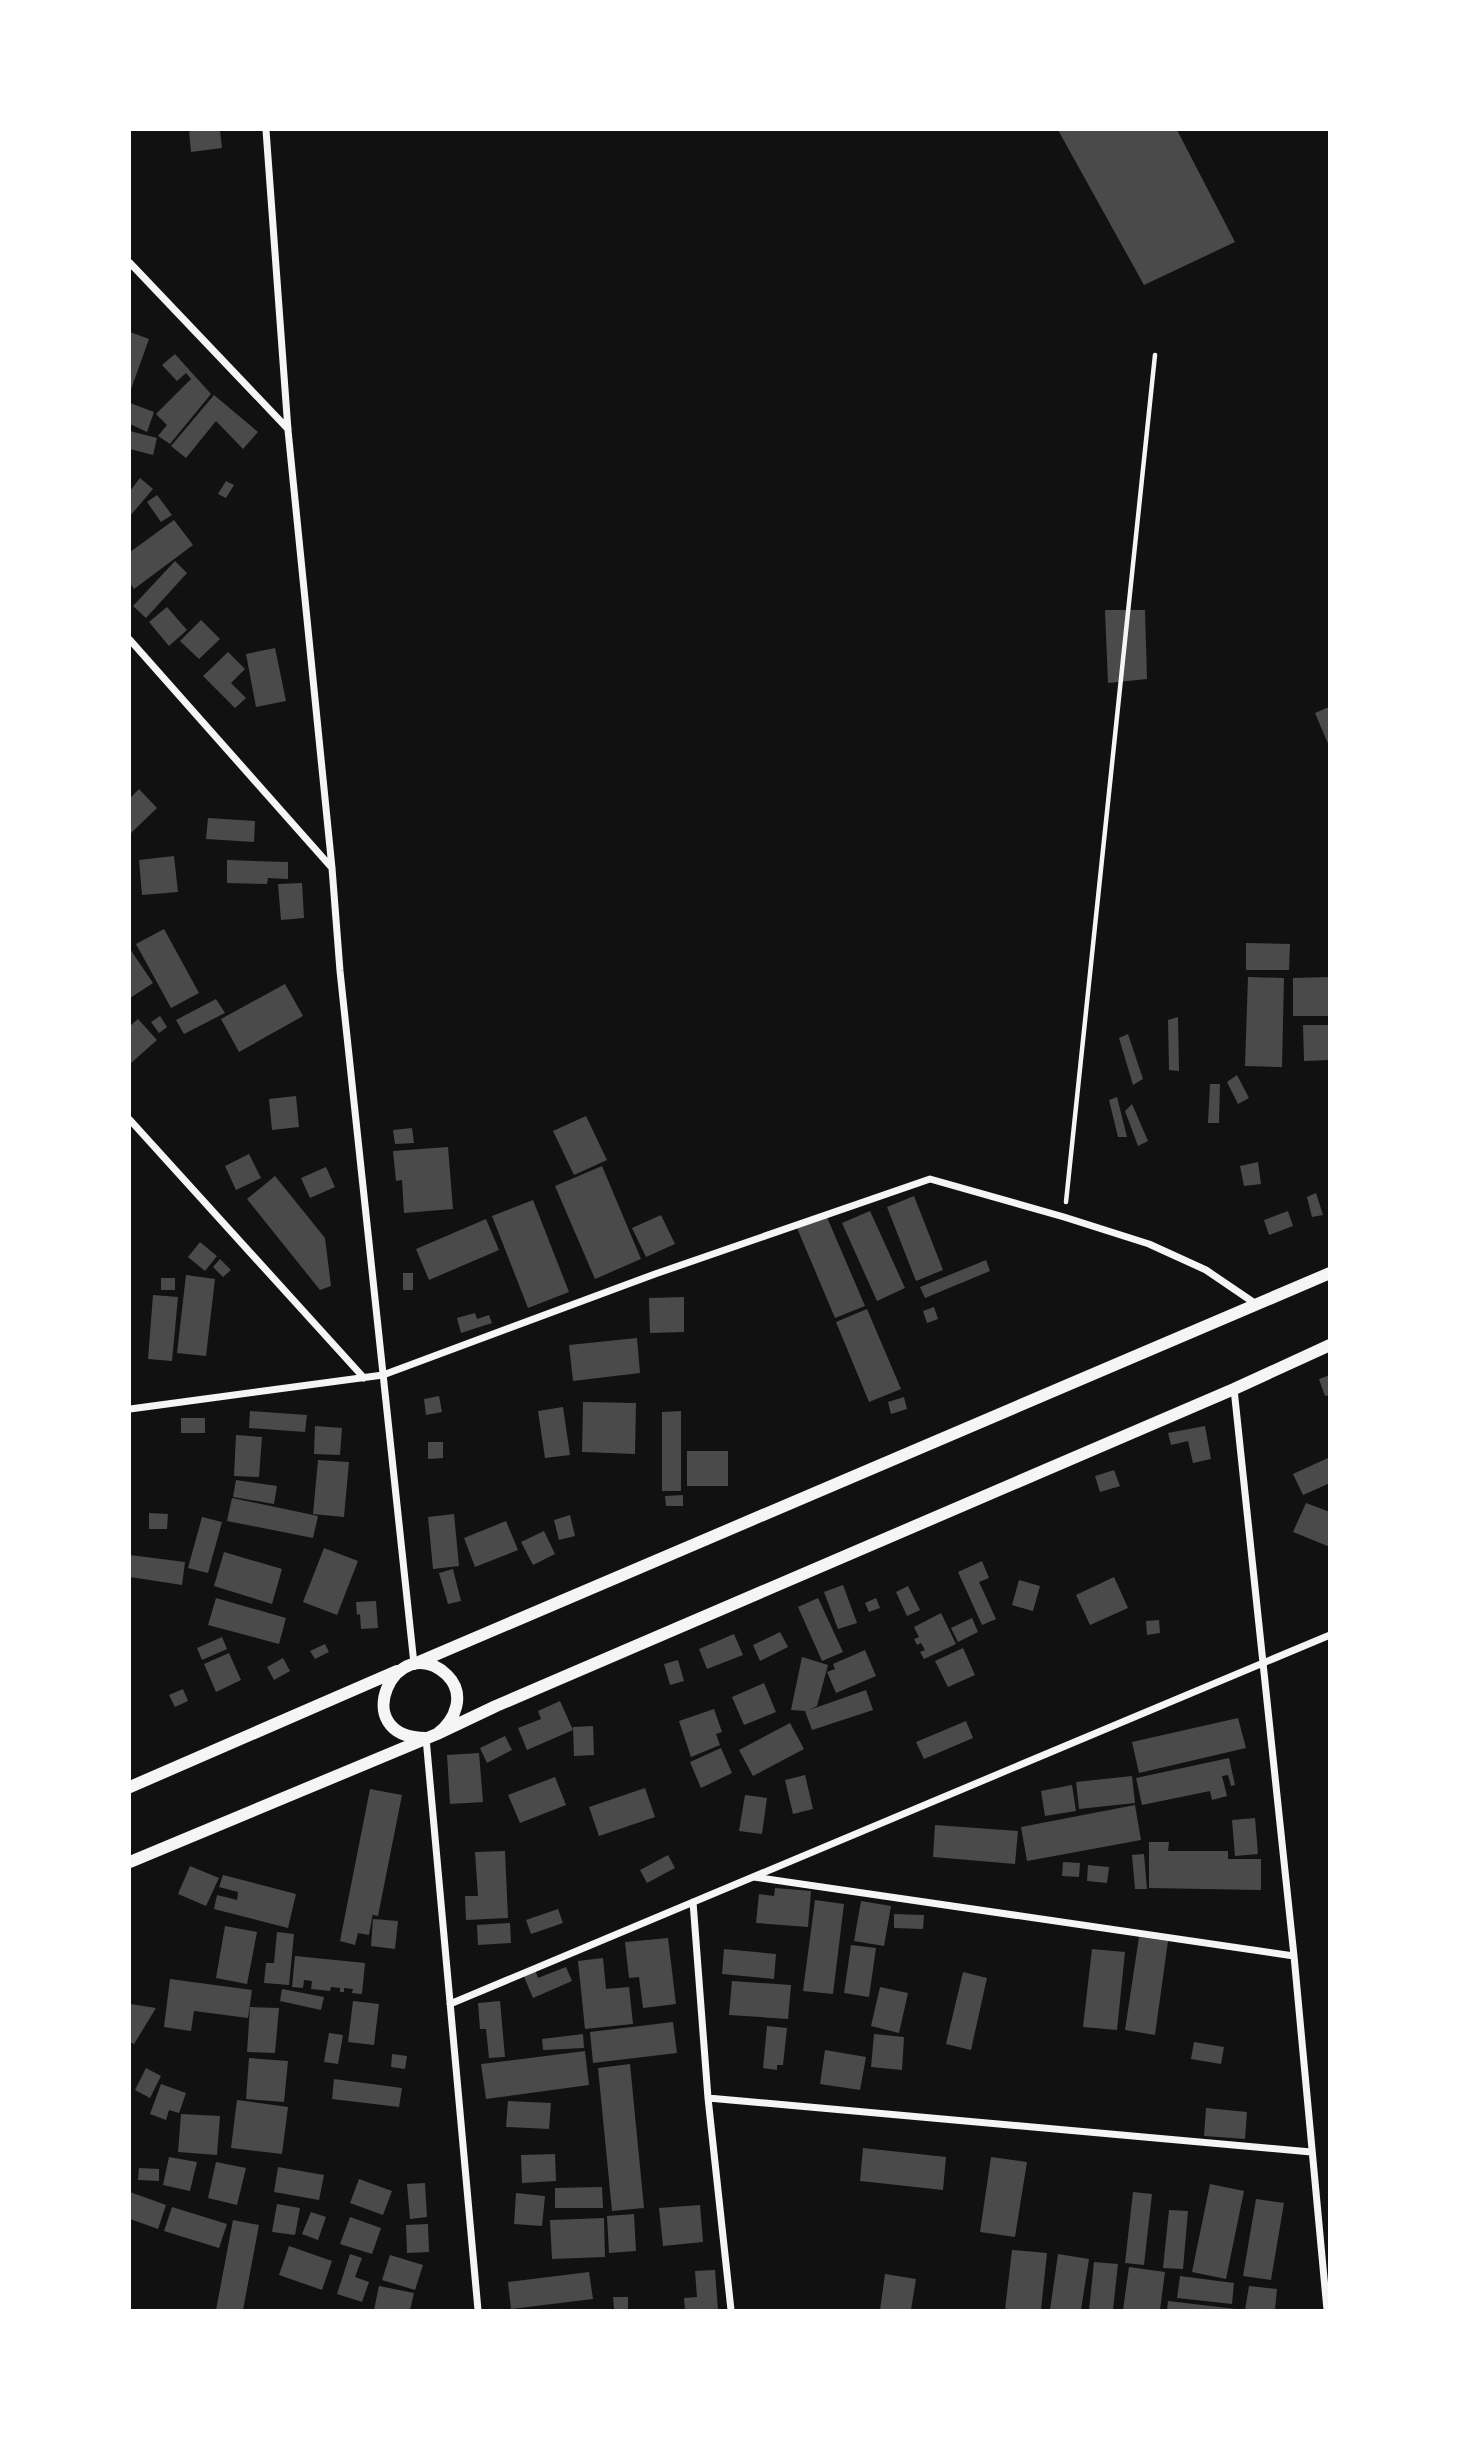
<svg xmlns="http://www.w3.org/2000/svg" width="1459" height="2440" font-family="'Sofia Sans Condensed',sans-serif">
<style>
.building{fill:#4a4a4a}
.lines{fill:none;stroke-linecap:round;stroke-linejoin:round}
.path{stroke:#f5f5f5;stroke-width:4.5}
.minor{stroke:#f5f5f5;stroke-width:7}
.tertiary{stroke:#f5f5f5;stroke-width:12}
</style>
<rect width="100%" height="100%" fill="#111"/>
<path class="building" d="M189,130h31l2,18 -31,4z
M1058,130h119l58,112 -91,43z
M130,332l19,7 -19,53z
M175,354l36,40 -41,50 -12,-8 9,-11 -11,-11 35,-35 -5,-6 -9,8 -15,-16z
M214,395l44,37 -15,17 -27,-28 -30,37 -15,-12z
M130,403l24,9 -7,20 -17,-8z
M130,431l27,7 -4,17 -23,-6z
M140,478l13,11 -23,27v-25z
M226,481l8,4 -8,13 -8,-4z
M157,495l15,20 -11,7 -14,-20z
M174,520l19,25 -59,44 -4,-6v-31z
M175,561l12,12 -41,45 -13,-12z
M167,607l20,23 -18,16 -20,-24z
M1105,610h40l2,69 -39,4z
M201,620l19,19 -21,20 -19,-18z
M275,648l11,53 -30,6 -10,-53z
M228,652l17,17 -14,14 15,15 -11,10 -32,-32z
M1329,707v39l-14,-33z
M139,789l18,19 -27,26v-36z
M208,818l47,3 -1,21 -48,-3z
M174,856l4,36 -36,3 -3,-35z
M227,860l61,2v17l-20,-1 -1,6 -40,-1z
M302,883l2,35 -23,2 -3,-36z
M164,929l35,64 -28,15 -35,-64z
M1246,943l44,1 -1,26h-43z
M130,949l23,34 -23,15z
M1248,977l36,1 -2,89 -37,-1z
M1330,977v39h-37v-38z
M285,984l18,32 -64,36 -18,-33z
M216,999l9,14 -41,21 -8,-14z
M160,1016l7,11 -8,6 -8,-11z
M1178,1017l1,54 -10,-1 -1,-50z
M138,1019l19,21 -27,24v-38z
M1303,1025h27v35l-26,1z
M1128,1034l15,45 -10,6 -14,-47z
M1237,1075l12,23 -11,6 -11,-22z
M1210,1084h10l-1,39h-11z
M296,1096l3,31 -27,3 -3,-31z
M1117,1097l10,40h-9l-9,-37z
M1132,1104l16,37 -10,5 -13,-35z
M586,1116l21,44 -33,15 -21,-44z
M412,1128l2,15 -19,1 -2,-14z
M448,1147l5,62 -49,4 -2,-33 -6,1 -3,-30z
M249,1154l12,24 -25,12 -11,-24z
M1258,1162l3,22 -17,2 -4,-20z
M602,1166l39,93 -46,20 -40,-93z
M326,1167l9,20 -25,11 -9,-20z
M275,1176l50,62 6,48 -11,4 -73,-91z
M1316,1193l7,22 -11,2 -5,-20z
M914,1196l29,74 -27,11 -29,-74z
M533,1200l36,92 -41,16 -36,-92z
M870,1211l35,77 -28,13 -35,-78z
M1288,1211l5,15 -24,9 -5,-15z
M661,1215l14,29 -29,13 -14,-29z
M826,1215l39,91 -30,12 -38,-90z
M486,1219l13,31 -70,30 -13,-31z
M200,1242l17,14 -12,15 -17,-14z
M220,1259l11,11 -8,7 -10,-10z
M986,1260l4,11 -65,27 -5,-11z
M403,1273h10v17h-10z
M186,1275l29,4 -9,77 -29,-3z
M161,1278h14v12h-14z
M153,1295l25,2 -6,64 -24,-2z
M684,1297v35l-34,1 -1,-35z
M934,1307l4,12 -11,4 -4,-12z
M867,1309l34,80 -32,13 -33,-80z
M475,1313l2,6 12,-4 3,8 -31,10 -4,-15z
M637,1338l3,35 -67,8 -4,-36z
M1330,1375v20l-5,1 -6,-17z
M439,1396l3,16 -16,3 -2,-16z
M904,1397l3,12 -16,5 -3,-12z
M583,1402l53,1 -1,51 -53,-2z
M563,1407l7,48 -25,3 -7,-47z
M250,1411l57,4 -2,17 -56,-4z
M681,1411v80h-19v-79z
M181,1418h24v15h-24z
M315,1426l27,2 -2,27 -26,-1z
M1205,1426l6,33 -18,4 -5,-22 -17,4 -3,-12z
M236,1435l26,2 -3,40 -25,-1z
M428,1442h15v16l-15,1z
M687,1451h41v35h-41z
M1330,1457v26l-27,12 -10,-21z
M318,1460l31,2 -5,55 -31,-3z
M1114,1470l6,16 -20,6 -5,-16z
M236,1480l41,6 -3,18 -41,-7z
M683,1495v11h-17l-1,-10z
M232,1498l86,18 -5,22 -86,-17z
M1306,1503l24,9v35l-37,-15z
M149,1513l19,1 -1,15h-18z
M454,1514l5,52 -26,3 -5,-52z
M570,1515l5,21 -16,4 -5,-20z
M202,1517l20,5 -14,51 -20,-5z
M506,1521l12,29 -43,17 -11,-29z
M544,1531l11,23 -22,11 -12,-23z
M324,1548l34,13 -21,54 -34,-13z
M224,1552l58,17 -10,35 -58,-18z
M130,1555l55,7 -3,23 -52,-8z
M982,1561l7,17 -10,4 17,37 -14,6 -24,-53z
M453,1569l8,32 -13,3 -9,-31z
M1114,1577l14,31 -38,17 -14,-30z
M1019,1580l21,6 -7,25 -21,-6z
M843,1585l14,38 -19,6 -14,-37z
M908,1586l12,24 -13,6 -11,-24z
M216,1598l70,20 -7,26 -71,-19z
M818,1598l25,54 -21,9 -24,-54z
M876,1598l4,10 -11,4 -4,-9z
M376,1601l2,27 -17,1 -1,-15 -3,1 -1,-13z
M941,1613l15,31 -32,15 -4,-7 5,-2 -4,-7 -4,2 -3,-6 5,-2 -5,-10z
M972,1618l6,14 -20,10 -7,-14z
M1159,1620l1,13 -13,2 -1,-14z
M780,1632l8,15 -28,14 -7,-16z
M734,1634l9,21 -36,14 -8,-20z
M222,1637l5,12 -25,11 -5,-12z
M325,1644l4,8 -14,7 -5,-8z
M963,1648l12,27 -27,12 -13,-26z
M865,1650l11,26 -40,17 -9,-21 8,-3 -2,-5z
M229,1653l12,27 -25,12 -12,-28z
M802,1657l26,8 -11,41 -8,4 57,-20 7,20 -61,20 -7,-19 -14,-1z
M283,1658l7,13 -16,9 -7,-13z
M678,1660l6,21 -14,4 -6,-21z
M764,1683l12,29 -32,13 -12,-28z
M183,1689l5,12 -13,6 -6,-12z
M560,1701l13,29 -46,20 -9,-22 23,-9 -3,-8z
M714,1709l8,23 -6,2 4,11 -29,12 -12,-36z
M1238,1718l8,30 -107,25 -7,-31z
M966,1721l7,17 -49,21 -8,-17z
M790,1723l14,26 -51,27 -14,-26z
M593,1726l1,29 -20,1 -1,-29z
M505,1736l7,14 -25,13 -7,-15z
M721,1748l11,25 -31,15 -11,-26z
M479,1753l4,49 -33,2 -3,-49z
M1229,1758l6,27 -4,1 -3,-11 -6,1 5,20 -15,4 -2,-9 -68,14 -6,-27z
M805,1775l8,34 -20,5 -8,-34z
M1132,1776l3,27 -56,6 -3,-27z
M555,1777l11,28 -46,18 -12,-28z
M1072,1785l4,26 -31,5 -4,-25z
M645,1788l10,29 -56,19 -10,-29z
M370,1789l32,6 -24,121 -5,-1v-2l-4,22 -11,-2 -3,12 -15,-4z
M745,1795l22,3 -5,36 -23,-3z
M1135,1805l6,35 -114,21 -6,-34z
M1255,1818l3,36 -23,2 -3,-36z
M935,1825l83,6 -3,33 -82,-7z
M1149,1842h20l-1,9h60v8h33v31l-112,-2z
M505,1851l3,67 -42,2 -1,-24h13l-3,-44z
M1144,1854l3,35h-12l-3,-34z
M668,1855l7,13 -28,15 -7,-13z
M1063,1862l17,1 -1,14 -17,-1z
M1088,1865l21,2 -2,16 -20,-2z
M190,1866l29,12 -13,28 -28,-12z
M223,1875l73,19 -8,34 -74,-19 3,-14 20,5 1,-8 -19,-5z
M775,1888l36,3 -3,36 -52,-4 3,-29 15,2z
M815,1900l29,4 -11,90 -30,-3z
M861,1901l30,5 -7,40 -30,-5z
M558,1909l5,14 -32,11 -5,-14z
M894,1914l30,1 -1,14 -29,-1z
M373,1919l25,2 -3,28 -24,-3z
M510,1923l1,20 -33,2 -1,-20z
M225,1926l32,6 -10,52 -31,-6z
M277,1932l17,2 -5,51 -25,-2 2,-20h8z
M1139,1937l29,4 -13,94 -30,-5z
M668,1938l8,66 -33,4 -4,-31 -10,1 -4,-36z
M851,1945l25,3 -7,49 -25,-4z
M724,1949l52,5 -2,25 -52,-5z
M1092,1949l33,3 -8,78 -34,-3z
M295,1956l70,7 -3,31 -10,-1 1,-4 -9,-1v4h-4v-4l-9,-1 -1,4 -19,-2 1,-8 -8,-1 -1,8 -11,-1z
M603,1958l3,31 23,-2 4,37 -48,5 -7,-68z
M534,1967l4,11 28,-11 6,14 -39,17 -11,-26z
M963,1972l24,6 -16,72 -25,-6z
M170,1979l82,11 -4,28 -54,-7 -3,20 -27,-4z
M732,1981l59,4 -3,34 -59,-4z
M880,1987l28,6 -9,40 -28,-7z
M282,1989l42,8 -3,13 -41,-9z
M353,2001l26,3 -5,41 -26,-3z
M500,2001l5,56 -16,1 -3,-29h-6l-2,-26z
M130,2004l26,4 -22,36 -4,-2z
M250,2007l29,1 -4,45 -28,-1z
M673,2022l4,31 -84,10 -3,-31z
M767,2026l20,2 -4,37h-6v5l-14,-2z
M329,2033l14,2 -5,29 -14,-2z
M583,2034l1,14 -41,2 -1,-11z
M874,2034l30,3 -2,33 -31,-3z
M1194,2042l30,5 -3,17 -30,-5z
M825,2050l41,7 -6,33 -40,-6z
M585,2051l4,34 -103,14 -5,-35z
M392,2054l15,2 -2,13 -14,-2z
M249,2058l39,3 -4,41 -38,-3z
M630,2064l14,144 -32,3 -14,-143z
M146,2068l15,8 -11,22 -15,-8z
M334,2079l68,9 -3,19 -67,-8z
M161,2084l25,9 -7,20 -10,-3 -3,10 -16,-6z
M237,2100l51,7 -6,47 -51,-6z
M508,2101l43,2 -2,26 -43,-2z
M1206,2108l41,4 -2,27 -41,-3z
M181,2114l39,2 -3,39 -39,-3z
M863,2148l83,9 -3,33 -83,-9z
M555,2154l1,27 -34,2 -1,-28z
M169,2157l28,5 -7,29 -27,-6z
M991,2157l36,5 -12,75 -35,-5z
M216,2162l30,6 -9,37 -29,-7z
M278,2167l46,8 -5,25 -45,-8z
M139,2168l20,1v12l-21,-1z
M359,2179l33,12 -9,24 -33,-12z
M425,2183l2,34 -17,2 -3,-35z
M1210,2184l34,7 -18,88 -34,-7z
M602,2187l1,21h-48v-20z
M130,2192l36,13 -8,24 -28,-10z
M1133,2192l19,2 -8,71 -19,-2z
M516,2193l29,3 -3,30 -28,-2z
M1256,2199l28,4 -13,77 -28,-4z
M277,2204l23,4 -5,27 -23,-3z
M700,2205l3,37 -40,4 -4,-38z
M172,2207l55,17 -8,24 -55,-17z
M1169,2210l19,1 -5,58 -20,-1z
M311,2212l15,5 -8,23 -16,-6z
M634,2214l2,37 -27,2 -2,-37z
M350,2217l31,11 -9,26 -32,-10z
M604,2218l1,39 -53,2 -2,-39z
M233,2220l26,5 -16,85h-27z
M428,2224l1,28 -22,1 -1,-28z
M289,2246l43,15 -10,29 -43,-15z
M1012,2250l35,3 -6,57h-36z
M350,2254l12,4 -7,19 14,5 -7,20 -25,-8z
M1058,2254l31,5 -8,51h-31z
M390,2255l33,10 -8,25 -33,-10z
M1094,2262l24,2 -5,46h-24z
M1129,2267l36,5 -5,38h-37z
M715,2270l3,40h-33l-1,-12 13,-1 -2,-26z
M589,2272l4,27 -82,10 -3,-27z
M885,2274l31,5 -5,31h-31z
M1180,2276l54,7 -2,21 -55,-6z
M379,2286l35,7 -4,17h-36z
M1249,2286l28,3 -2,21h-30z
M613,2297h15v13h-14z
M1168,2301l68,8v1h-69z"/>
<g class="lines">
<path class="path" d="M1066,1202l89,-847"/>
<path class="minor" d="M266,130l22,300 44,438 8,103 74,693
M130,263l158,166
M130,640l202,228
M130,1120l234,258
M1234,1389l60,567 33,354
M130,1409l253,-34 272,-101 275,-95 134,38 85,27 57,26 50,34
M426,1738l52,572
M754,1877l540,79
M693,1902l15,196 23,212
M450,2004l880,-369
M708,2098l603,54"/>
<path class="tertiary" d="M414,1664l916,-391
M437,1734l59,-28 738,-317 96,-44
M130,1787l267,-116
M130,1862l307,-128c19,-14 29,-40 10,-59 -51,-48 -102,63 -21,63"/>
</g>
<rect width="1459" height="2440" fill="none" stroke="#ffffff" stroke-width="262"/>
</svg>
